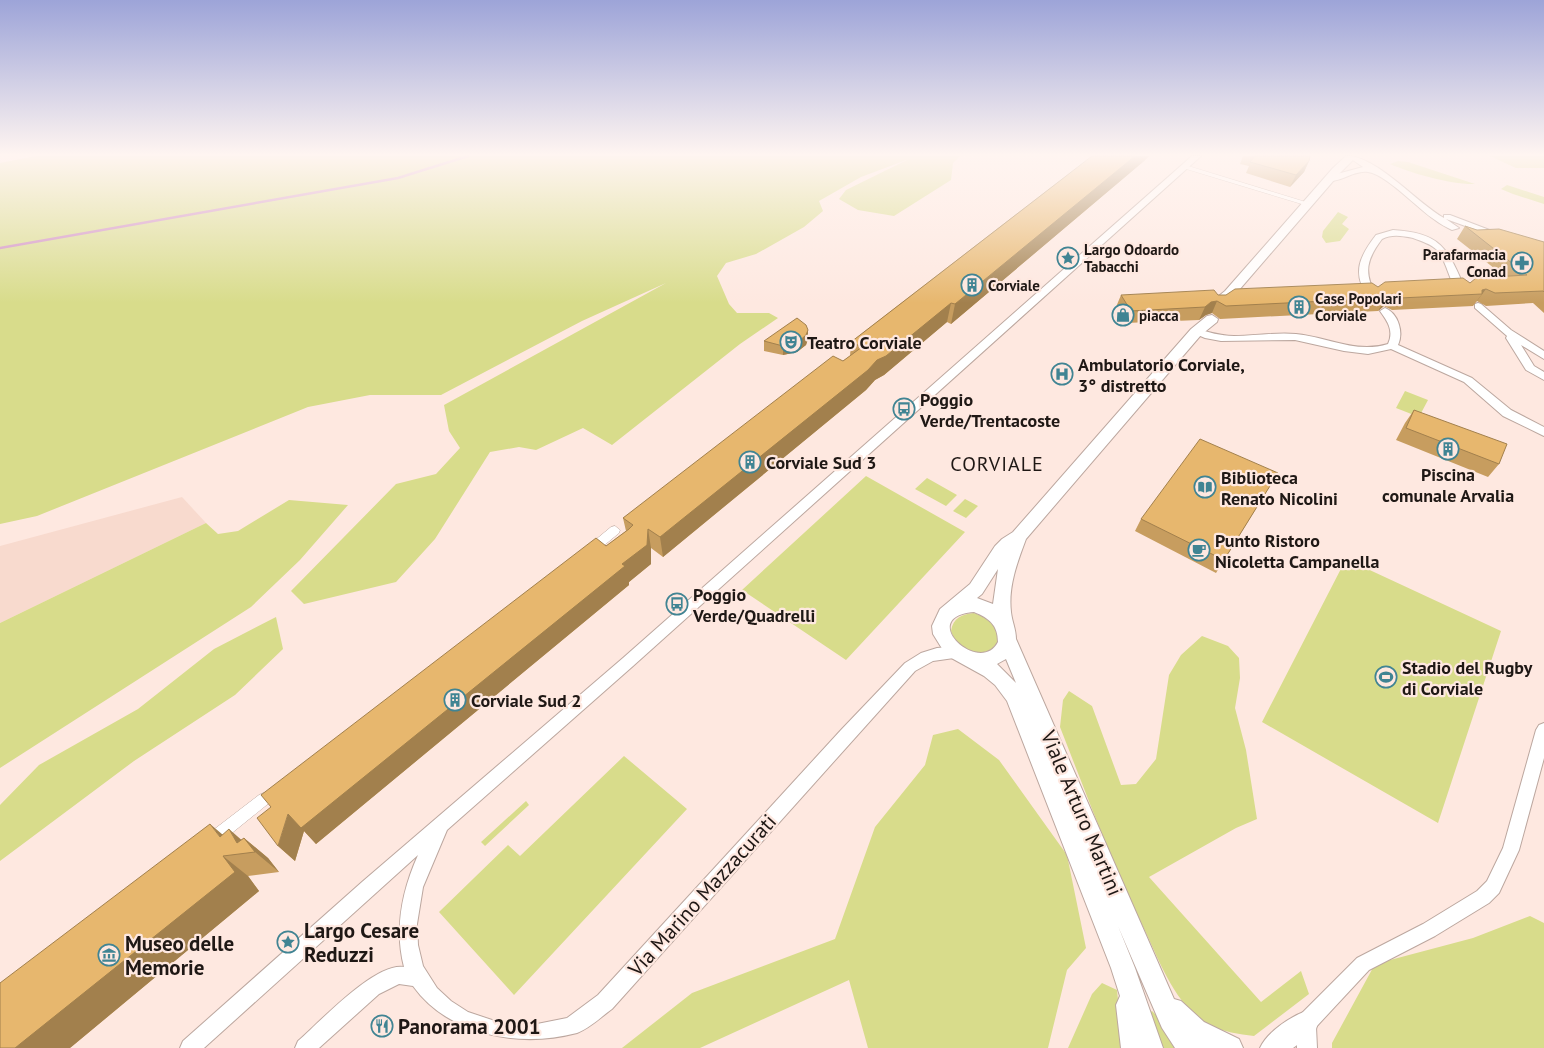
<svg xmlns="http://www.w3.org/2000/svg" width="1544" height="1048" font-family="'PT Sans',sans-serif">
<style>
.built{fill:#f8dace}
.green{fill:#d8dc8b}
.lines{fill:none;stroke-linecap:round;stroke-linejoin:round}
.stream{stroke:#cd8bc1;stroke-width:2.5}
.pedestrian-casing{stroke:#bca79f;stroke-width:1}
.minor-casing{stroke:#bca79f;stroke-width:2}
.tertiary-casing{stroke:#bca79f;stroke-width:2}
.pedestrian{fill:#fff;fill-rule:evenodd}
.minor{fill:#fff;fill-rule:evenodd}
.tertiary{fill:#fff;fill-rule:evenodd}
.wall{fill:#c79d5f}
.shaded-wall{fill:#a2804d}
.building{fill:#e7b76e;stroke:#a2804d}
.labels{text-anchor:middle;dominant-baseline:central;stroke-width:4.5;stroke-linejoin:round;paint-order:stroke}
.far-poi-label{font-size:15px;font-weight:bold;fill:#1f1815;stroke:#fee8e0;text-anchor:start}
.poi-label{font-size:18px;font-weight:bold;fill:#1f1815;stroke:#fee8e0;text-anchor:start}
.quarter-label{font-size:20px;letter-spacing:1px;fill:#1f1815;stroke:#fee8e0}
.near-street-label{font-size:21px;fill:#1f1815;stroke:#fee8e0}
.near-poi-label{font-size:21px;font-weight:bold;fill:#1f1815;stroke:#fee8e0;text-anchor:start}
</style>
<rect width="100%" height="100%" fill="#fee8e0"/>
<path class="built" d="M182,497l24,26 -206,100v-77z"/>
<path class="green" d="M36,156h924l-7,7 -2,17 -57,36 -36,-6 -19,-11 7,-9 63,-31 -48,18 -42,24 4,10 -19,16 -48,27 -30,9 -9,13 12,28 8,9h32l9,5 -38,26 -128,101 -29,-17 -47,22 -17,-3 -29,5 -55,87 -39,43 -92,22 -13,-13 105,-107 40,-10 24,-26 -11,-17 -5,-26 222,-122 -84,38 -141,74h-71l-62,12 -271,109 -37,8v-361z
M1490,156h54v12h-28z
M1398,161l10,1 67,22c-22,1 -65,-11 -85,-20z
M1507,185l37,12v7l-31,-10 -12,-5z
M1338,212l10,5 -6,7 7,5 -9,12 -14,2 -4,-6 1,-6z
M1405,391l23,9 -9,17 -23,-9z
M866,476l99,56 -119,128 -104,-70z
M927,478l30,17 -11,11 -31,-17z
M965,499l13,7 -12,12 -13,-7z
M289,500l59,5 -48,55 -49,47 -251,161v-145l206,-100 12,11 20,-3z
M1346,559l155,72 -63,192 -176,-101z
M974,613c14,4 37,23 18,36 -16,10 -36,-2 -41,-18 2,-13 11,-17 23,-18z
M276,617l7,32 -48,46 -101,66 -134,100v-56l39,-40 99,-56 76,-60z
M1202,636l26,10 11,12 1,20 -5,30 11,42 11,69 -21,9 -87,49 112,125 40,-31 8,23 -55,42c-15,-2 -31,-4 -44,-11 -33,-17 -49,-60 -64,-92 -33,-67 -59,-137 -86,-206l3,-27 6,-9 23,15 29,79 15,-1 20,-25 13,-84 12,-20z
M958,729l41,31 68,95 19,93 -19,22 -19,78h-180l-19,-68 -149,68h-78l70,-55 143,-54 40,-112 50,-62 8,-30z
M624,756l63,53 -173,186 -75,-83 69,-67 12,11z
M526,801l3,4 -44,41 -4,-4z
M1530,916l14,7v125h-212v-5l43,-79 98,-26z
M1102,983l15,7 6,58h-55l24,-54z
M1152,1011l4,4 21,33h-16l-12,-35z"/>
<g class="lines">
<path class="stream" d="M0,248l398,-70 70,-22"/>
<g class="pedestrian-casing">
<path id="pedestrian" d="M1185,165l124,38 1,1 -5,1 -122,-37v-2z
M615,526l5,4 -1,3 -23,19h-8l-1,-3 1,-3 23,-19z
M264,793l5,2 1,4 -1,4 -47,38 -5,2 -5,-2 -2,-5 2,-5 47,-36z"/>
</g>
<g class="minor-casing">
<path id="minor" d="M1192,156h9l-568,510 -186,164 -24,57 -6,37 1,21 5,21 14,22 14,13 17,11 30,10 20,3 19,-1 30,-6 31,-23 243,-265 64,-67 16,-10 16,-5 12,-1 12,2 2,4 -2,4 -28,4 -18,10 -303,338c-11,8 -22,19 -35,24 -57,15 -128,3 -164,-47l-14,-2 -20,10 -60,54h-24l3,-7c22,-19 77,-79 106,-74 -10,-39 -2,-76 14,-112l-214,193h-24l3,-7 179,-159 261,-224z
M1347,156c30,0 71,48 97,62v-3h6l50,19 -7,2 -47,-17 13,9 -7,2c-6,-3 -12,-6 -17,-10 -16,-10 -49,-46 -67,-48 -15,-2 -27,11 -42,9v-4l37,-10z
M1393,230c50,3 55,20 73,61l-2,2 -3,1c-10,-4 -14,-34 -24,-44 -6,-6 -16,-9 -24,-12 -11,-2 -21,-4 -31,1 -15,20 -19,33 -6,56l-5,3 -3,-1c-16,-24 -9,-40 8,-62z
M1478,303l3,1 30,26 33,21v8l-23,-14 13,21 10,6v8l-18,-10 -20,-32 1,-2 -32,-28v-4z
M1385,308c13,5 19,24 13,37l74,33 39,32 33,17v9l-41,-20 -39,-34 -73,-33 -23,5 -24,-3 -49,-11 -74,1 -16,-3 -14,-6 5,-3c13,3 24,7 38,7 21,0 42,-4 62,-2 32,3 60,20 92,10 6,-13 0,-22 -8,-33z
M1544,723v35l-25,92 -20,43 -10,10 -54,33 -66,34 -53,57 1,21h-20l-1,-25 3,-7 58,-58 66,-34 54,-33 10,-10 16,-33 33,-118 3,-5z"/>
</g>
<g class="tertiary-casing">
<path id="tertiary" d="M1346,156l10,1 -15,15 -108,125 -13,9h-8l-2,-3 15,-12 108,-123z
M1212,315l6,4 -1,3 -16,13 -175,204c-9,24 -18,48 -15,73 1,10 5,17 5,27l158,360 7,2 23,21 35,17 4,9h-68l-13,-20 -44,-102 17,42 28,80h-42l-5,-43 4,-9 -9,-28 -104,-267 -12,-16 -11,-9 -38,-21 -13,-21 -1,-8 8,-17 30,-25 25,-38 7,-7 11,-7 178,-203 16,-13zM998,569l-5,35 -16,-6 5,-4zM974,612c15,6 24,13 24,30 -18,35 -83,-25 -24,-30zM1006,659l10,24 -19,-19z
M1306,1011l9,3 3,9 -3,9 -22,16h-33c7,-16 30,-31 46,-37z"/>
</g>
<use href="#pedestrian" class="pedestrian"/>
<use href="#minor" class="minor"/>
<use href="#tertiary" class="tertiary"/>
</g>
<path class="wall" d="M1092,156h57l-5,5 -193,163 -4,-2 -63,53 -9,5 -9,10 -203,167 -12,-9v16l-22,18v3l-313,259 -12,-13 -9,30 -17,-15 328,-300 20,-15 -3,-13 227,-162 1,-14z
M1243,156h67l-1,5 -5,11 -14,15 -44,-14 3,-7 -9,-2z
M1465,226l12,4 67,12v71l-11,-10 -47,3 -9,-5 -4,5 -81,4 -8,-4 -6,5 -158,8 -8,-6 -6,2 -7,5 -73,3 -10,-16 5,-12h105l244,-12 34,-7 -47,-37z
M808,339l-2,6 -9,7 -14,3 -19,-4v-10z
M1414,410l85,54 -11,13 -92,-37 9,-17z
M1278,473l-62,100 -81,-42 6,-12z
M223,834l18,6 3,-2 24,20 11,14 -31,4 11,15 -189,157z"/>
<path class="shaded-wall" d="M1135,156h14l-5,5 -193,163 4,-20z
M1309,161l-5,11 -14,15 6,-12z
M1486,289l-9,12 -1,1 6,-8v-4z
M1392,294l-8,12 -6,5 8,-13z
M1217,301l-5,12 -6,2 -7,5 6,-13 6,-5z
M951,303l-4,19 -63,53 -9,5 -9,10 -203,167 -3,-20 217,-177z
M808,330v9l-2,6 -9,7 -14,3v-9z
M648,529l3,19v16l-22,18v3l-313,259 -12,-13 -9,30 -17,-15 10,-32 334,-250z
M210,824l25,21 -15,-8z
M229,829l24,21 -16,-7z
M244,838l24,20 11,14 -24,-20z
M223,856l25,20 11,15 -189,157h-55z"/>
<path class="building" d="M1092,156h43l-180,148 -4,-1 -65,53 -9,4 -9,10 -208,167 -12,-8 -1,16 -25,19 3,2 -324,262 -13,-14 -10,32 -21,-28 14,-11 -10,-12 335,-257 10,8 23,-17 4,-4 -10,-7 210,-162 10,5 19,-14 -11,-5z
M1255,156h55l-1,5 -13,14 -46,-13z
M1465,226l12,4 22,-1 45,13v50l-1,-1 -48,2 -9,-4 -4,1v4l-82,4 -8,-4 -6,4 -160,8 -9,-5 -6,1 -6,5 -74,4 -10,-16 93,-5 4,5h8l9,-6 137,-6 6,4 7,-5 78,-4 7,5 6,-5 51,-3z
M797,318l9,7 2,5 -2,5 -9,8 -14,3 -19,-5z
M1414,410l93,34 -8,20 -93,-36z
M1200,439l78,34 -54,87 -83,-41z
M210,824l10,13 9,-8 8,14 7,-5 11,14 -32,4 12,16 -220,176h-15v-65z"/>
<linearGradient id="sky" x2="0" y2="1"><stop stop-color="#9da4d8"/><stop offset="0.51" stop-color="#fff5f1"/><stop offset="1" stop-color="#fff5f1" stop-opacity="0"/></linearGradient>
<rect width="1544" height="303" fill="url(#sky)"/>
<defs>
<g id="sight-ring" transform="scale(1.125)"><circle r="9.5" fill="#fee8e0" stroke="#408493" stroke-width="1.5"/><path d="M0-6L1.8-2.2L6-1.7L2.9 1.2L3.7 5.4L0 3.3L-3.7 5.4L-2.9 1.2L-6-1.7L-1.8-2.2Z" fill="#408493"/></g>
<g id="pharmacy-ring" transform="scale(1.125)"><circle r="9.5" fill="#fee8e0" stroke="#408493" stroke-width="1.5"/><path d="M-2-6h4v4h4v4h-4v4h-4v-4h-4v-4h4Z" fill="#408493"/></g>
<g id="building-ring" transform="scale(1.125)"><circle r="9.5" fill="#fee8e0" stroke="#408493" stroke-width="1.5"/><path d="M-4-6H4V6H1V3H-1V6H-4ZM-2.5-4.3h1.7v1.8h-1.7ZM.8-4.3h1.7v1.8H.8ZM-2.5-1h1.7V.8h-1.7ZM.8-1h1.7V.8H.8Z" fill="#408493"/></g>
<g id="shop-ring" transform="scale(1.125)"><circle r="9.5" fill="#fee8e0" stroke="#408493" stroke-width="1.5"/><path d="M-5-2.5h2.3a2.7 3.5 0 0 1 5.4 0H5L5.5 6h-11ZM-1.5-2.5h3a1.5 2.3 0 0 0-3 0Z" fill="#408493"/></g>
<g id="theatre-ring" transform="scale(1.125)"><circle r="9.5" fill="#fee8e0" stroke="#408493" stroke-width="1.5"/><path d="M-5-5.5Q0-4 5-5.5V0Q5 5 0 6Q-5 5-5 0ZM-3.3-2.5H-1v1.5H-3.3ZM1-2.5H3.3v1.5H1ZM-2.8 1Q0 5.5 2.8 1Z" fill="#408493"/></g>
<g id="hospital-ring" transform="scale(1.125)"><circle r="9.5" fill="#fee8e0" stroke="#408493" stroke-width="1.5"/><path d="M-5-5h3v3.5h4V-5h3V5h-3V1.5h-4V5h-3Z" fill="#408493"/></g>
<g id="bus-ring" transform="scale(1.125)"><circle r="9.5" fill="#fee8e0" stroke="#408493" stroke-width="1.5"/><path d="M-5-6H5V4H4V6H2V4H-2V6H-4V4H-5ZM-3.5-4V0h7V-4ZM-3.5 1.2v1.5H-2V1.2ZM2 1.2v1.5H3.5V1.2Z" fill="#408493"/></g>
<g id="library-ring" transform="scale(1.125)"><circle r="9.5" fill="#fee8e0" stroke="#408493" stroke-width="1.5"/><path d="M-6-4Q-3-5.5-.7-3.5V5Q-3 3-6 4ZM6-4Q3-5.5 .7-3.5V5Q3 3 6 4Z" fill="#408493"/></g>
<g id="cafe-ring" transform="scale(1.125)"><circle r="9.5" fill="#fee8e0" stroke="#408493" stroke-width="1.5"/><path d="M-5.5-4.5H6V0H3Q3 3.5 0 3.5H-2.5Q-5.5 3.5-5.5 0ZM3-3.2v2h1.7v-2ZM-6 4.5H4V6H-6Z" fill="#408493"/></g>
<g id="stadium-ring" transform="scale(1.125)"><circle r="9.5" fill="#fee8e0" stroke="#408493" stroke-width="1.5"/><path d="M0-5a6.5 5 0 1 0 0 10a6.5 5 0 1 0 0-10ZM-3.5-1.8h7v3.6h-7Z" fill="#408493"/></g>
<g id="museum-ring" transform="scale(1.125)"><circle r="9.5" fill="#fee8e0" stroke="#408493" stroke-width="1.5"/><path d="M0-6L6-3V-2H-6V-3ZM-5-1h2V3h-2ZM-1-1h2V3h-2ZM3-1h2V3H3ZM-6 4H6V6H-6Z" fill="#408493"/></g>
<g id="restaurant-ring" transform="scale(1.125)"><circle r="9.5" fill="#fee8e0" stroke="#408493" stroke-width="1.5"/><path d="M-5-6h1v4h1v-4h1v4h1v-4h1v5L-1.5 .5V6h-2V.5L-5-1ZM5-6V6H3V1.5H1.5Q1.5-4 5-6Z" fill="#408493"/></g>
</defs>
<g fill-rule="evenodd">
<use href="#sight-ring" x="1068" y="258"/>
<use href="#pharmacy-ring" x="1522" y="263"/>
<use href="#building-ring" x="972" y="285"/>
<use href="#building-ring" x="1299" y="307"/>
<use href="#shop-ring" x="1123" y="315"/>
<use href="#theatre-ring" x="791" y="342"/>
<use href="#hospital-ring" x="1062" y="374"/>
<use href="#bus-ring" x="904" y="409"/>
<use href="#building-ring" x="1448" y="449"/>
<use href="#building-ring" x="750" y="462"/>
<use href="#library-ring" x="1205" y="487"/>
<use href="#cafe-ring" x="1199" y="550"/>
<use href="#bus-ring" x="677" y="604"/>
<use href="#stadium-ring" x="1386" y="677"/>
<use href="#building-ring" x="455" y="700"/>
<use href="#sight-ring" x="288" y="942"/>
<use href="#museum-ring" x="109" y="955"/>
<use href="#restaurant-ring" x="382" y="1026"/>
</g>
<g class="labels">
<g class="far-poi-label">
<text x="1084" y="249">Largo Odoardo<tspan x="1084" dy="17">Tabacchi</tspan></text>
<text x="1506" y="254" text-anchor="end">Parafarmacia<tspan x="1506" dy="17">Conad</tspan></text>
<text x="988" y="285">Corviale</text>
<text x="1315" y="298">Case Popolari<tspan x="1315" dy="17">Corviale</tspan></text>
<text x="1139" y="315">piacca</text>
</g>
<g class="poi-label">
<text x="807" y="342">Teatro Corviale</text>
<text x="1078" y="364">Ambulatorio Corviale,<tspan x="1078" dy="21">3° distretto</tspan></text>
<text x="920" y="399">Poggio<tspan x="920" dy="21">Verde/Trentacoste</tspan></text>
<text x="766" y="462">Corviale Sud 3</text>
<text x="1448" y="474" text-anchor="middle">Piscina<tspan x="1448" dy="21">comunale Arvalia</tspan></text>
<text x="1221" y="477">Biblioteca<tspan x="1221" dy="21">Renato Nicolini</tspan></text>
<text x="1215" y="540">Punto Ristoro<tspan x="1215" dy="21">Nicoletta Campanella</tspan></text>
<text x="693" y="594">Poggio<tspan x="693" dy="21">Verde/Quadrelli</tspan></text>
<text x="1402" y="667">Stadio del Rugby<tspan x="1402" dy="21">di Corviale</tspan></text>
<text x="471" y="700">Corviale Sud 2</text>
</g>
<g class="quarter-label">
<text x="997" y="464">CORVIALE</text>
</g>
<g class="near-street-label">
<text transform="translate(1082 813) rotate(67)">Viale Arturo Martini</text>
<text transform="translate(702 895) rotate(-48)">Via Marino Mazzacurati</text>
</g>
<g class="near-poi-label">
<text x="304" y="930">Largo Cesare<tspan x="304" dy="24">Reduzzi</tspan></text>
<text x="125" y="943">Museo delle<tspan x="125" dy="24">Memorie</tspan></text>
<text x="398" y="1026">Panorama 2001</text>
</g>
</g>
</svg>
